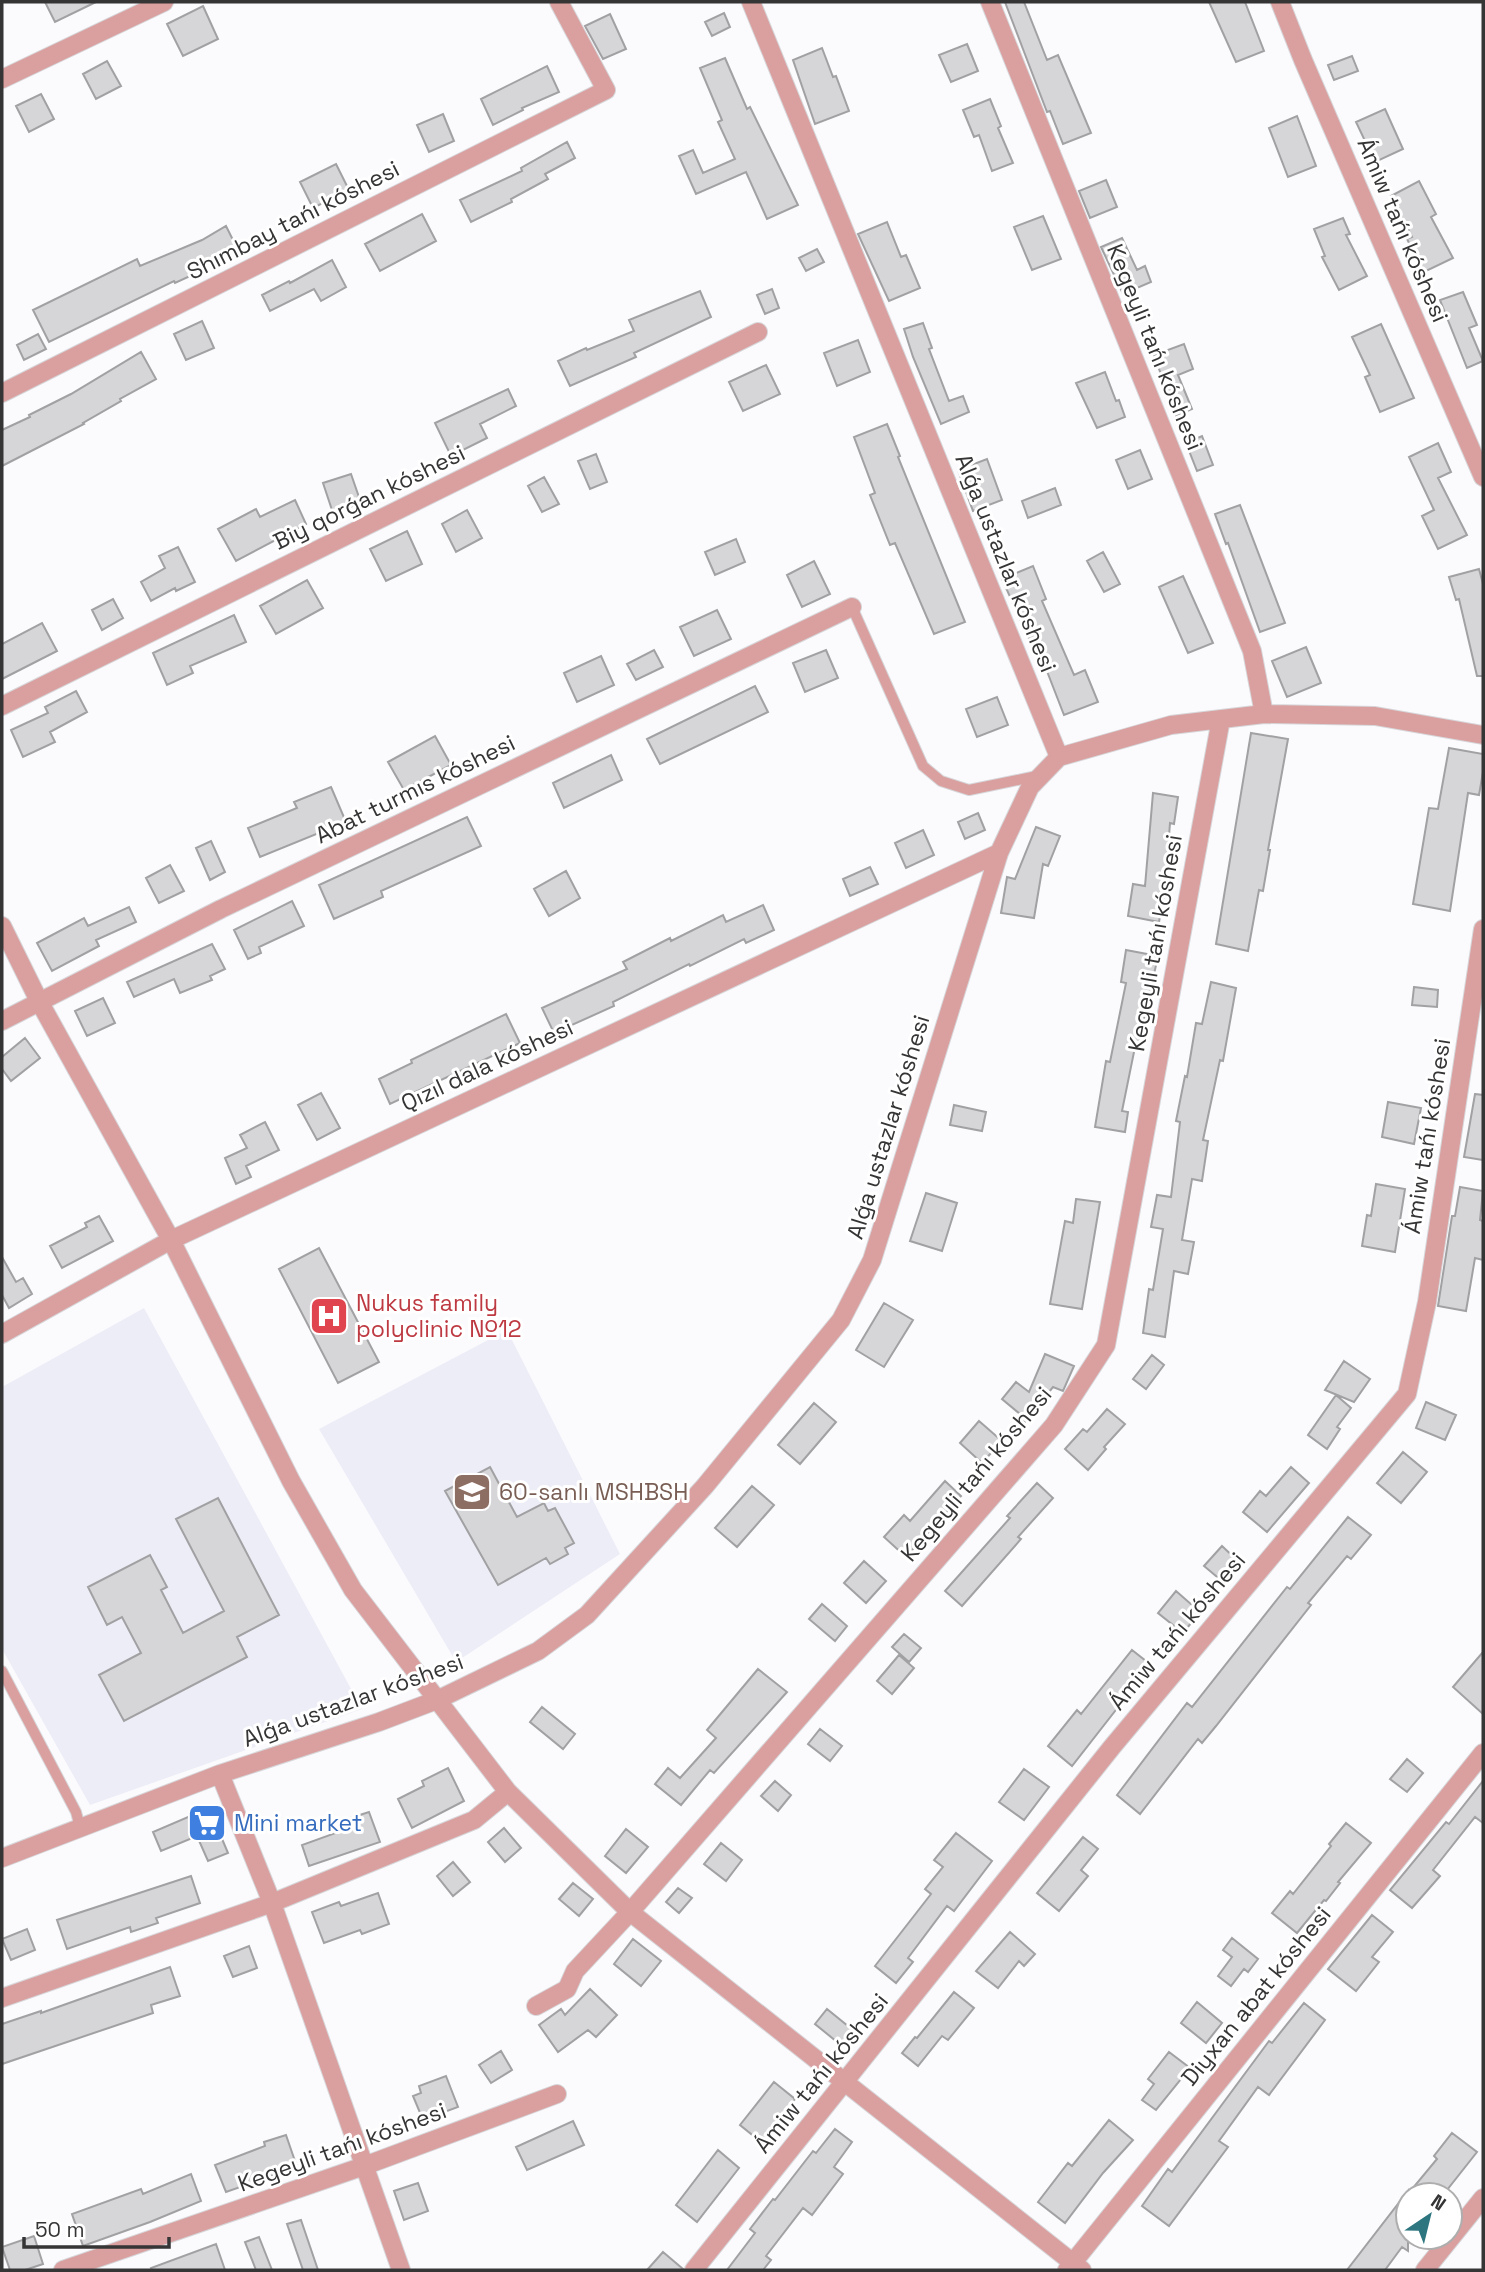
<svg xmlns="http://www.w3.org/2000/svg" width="1485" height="2272" font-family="'Space Grotesk',sans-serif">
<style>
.built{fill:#ededf7}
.building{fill:#d6d6d9;stroke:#a1a1a3;stroke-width:2}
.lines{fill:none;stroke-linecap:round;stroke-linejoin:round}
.lane-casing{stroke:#d7d7da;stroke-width:12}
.street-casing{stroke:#d7d7da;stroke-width:20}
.lane{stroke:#da9f9f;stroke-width:10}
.street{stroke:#da9f9f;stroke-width:18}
.labels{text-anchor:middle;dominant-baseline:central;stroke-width:6;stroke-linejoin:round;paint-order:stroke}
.street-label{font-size:23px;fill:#353536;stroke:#fff}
.health-label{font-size:23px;fill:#be3a42;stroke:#fff;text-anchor:start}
.education-label{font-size:23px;fill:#785e54;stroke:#fff;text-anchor:start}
.shop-label{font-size:23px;fill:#366cbe;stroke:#fff;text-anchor:start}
</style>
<rect width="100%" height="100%" fill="#fbfbfe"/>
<path class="built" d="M144,1308l218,401 -272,96 -88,-156v-262z
M507,1330l113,224 -164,108 -137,-233z"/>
<path class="building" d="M45,2h51l-41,20z
M1005,2h19l23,58 11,-5 33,78 -28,11 -13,-33 -3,1z
M1209,2h36l19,49 -28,11z
M203,6l15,33 -35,17 -16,-32z
M724,13l6,14 -18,9 -7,-14z
M610,14l16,35 -23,10 -18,-33z
M967,44l11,27 -27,11 -12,-27z
M822,48l11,29 3,-1 13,35 -34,13 -22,-64z
M1352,56l6,15 -24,9 -6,-15z
M725,58l22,51 3,-2 48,98 -31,14 -21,-47 -50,22 -17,-38 14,-6 10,23 32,-14 -17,-37 4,-2 -22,-52z
M107,61l14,25 -25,13 -13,-25z
M547,66l12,26 -37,16 1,2 -30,15 -12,-26z
M41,94l13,25 -25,13 -13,-26z
M990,99l11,27 -3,2 15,35 -21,8 -13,-36 -5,2 -11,-27z
M1385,109l18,40 -28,13 -19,-40z
M443,114l11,27 -25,11 -12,-27z
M1297,116l19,50 -28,11 -19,-49z
M567,142l8,16 -30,16 3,5 -37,20 1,3 -41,20 -11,-22 62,-29 -1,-3z
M336,164l13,26 -36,18 -13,-26z
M1106,180l11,27 -27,11 -11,-27z
M1419,181l17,33 -5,3 22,41 -29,14 -17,-33 5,-2 -21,-41z
M422,214l14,27 -56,30 -15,-27z
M1043,216l18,43 -29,11 -18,-43z
M1343,218l7,16 -4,1 21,41 -28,14 -17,-33 3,-1 -11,-27z
M887,222l14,35 5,-2 14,33 -31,13 -31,-67z
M226,226l11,22 -38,20 2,3 -26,12 -1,-2 -125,61 -16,-32 104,-51 3,7 62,-26z
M1122,238l15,32 8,-4 6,16 -28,12 -22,-47z
M817,249l7,13 -18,9 -7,-13z
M332,260l14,27 -25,14 -7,-12 -44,22 -8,-16 27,-14 1,2z
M772,289l7,19 -14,6 -8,-19z
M700,291l11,26 -77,36 2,4 -66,29 -12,-25 28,-13 1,2 47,-19 -5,-11z
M1463,292l14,33 -8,3 14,33 -16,7 -27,-68z
M202,321l12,27 -28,12 -12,-26z
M923,323l9,25 -3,1 20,52 14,-5 6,16 -28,12 -28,-67 -9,-28z
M1381,324l33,74 -34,14 -15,-35 5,-2 -18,-38z
M38,334l8,15 -22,11 -7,-15z
M858,340l12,32 -33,14 -13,-33z
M1184,344l9,25 -15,6 14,34 -16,7 -22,-61z
M141,352l15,27 -36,20 1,2 -38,22 1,1 -82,42v-36l28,-13 -1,-2 42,-21z
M766,365l14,29 -37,17 -14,-29z
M1105,372l11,29 3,-1 6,17 -28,11 -21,-45z
M508,389l8,17 -36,18 7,14 -36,18 -16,-33z
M887,424l13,32 -2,1 67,165 -31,12 -39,-91 -5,2 -20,-50 5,-2 -21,-56z
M1202,436l11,29 -16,6 -11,-28z
M1438,443l13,29 -13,6 29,57 -29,14 -16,-33 12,-6 -25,-53z
M1140,450l12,29 -24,10 -12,-29z
M596,454l11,28 -17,7 -12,-28z
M987,459l15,41 -29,11 -15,-41z
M351,474l10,29 -28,10 -10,-30z
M544,477l15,27 -17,8 -14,-26z
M1055,488l6,17 -33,13 -6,-17z
M295,500l11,24 -70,37 -18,-32 38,-20 4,8z
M1240,505l45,118 -25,9 -32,-89 -2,1 -11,-30z
M467,510l15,28 -26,14 -14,-28z
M407,531l15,33 -36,17 -16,-32z
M736,539l9,23 -30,13 -10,-23z
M178,547l17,35 -19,9 -1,-3 -24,13 -10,-19 24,-14 -6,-12z
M1103,552l17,32 -16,8 -17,-31z
M814,561l16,33 -28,13 -15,-32z
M1033,566l13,33 -4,2 32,74 11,-5 13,32 -34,13 -21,-54 -3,2 -38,-84z
M1479,569l4,15v92h-6l-18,-77 -3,1 -7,-23z
M1183,576l30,67 -25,10 -29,-66z
M307,580l16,28 -47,26 -16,-28z
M113,599l10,19 -21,12 -10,-20z
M717,610l14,29 -37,17 -14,-29z
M234,615l12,27 -56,24 3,7 -26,12 -14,-32z
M42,623l15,28 -55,28v-35z
M1306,647l15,36 -34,14 -15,-36z
M654,650l9,17 -27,13 -9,-16z
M826,650l12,28 -33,14 -12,-29z
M601,656l13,29 -37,17 -13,-29z
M755,686l13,26 -108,52 -13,-25z
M76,691l11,21 -37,20 5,10 -32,15 -12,-27 37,-17 -3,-6z
M997,697l11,28 -31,12 -11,-28z
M1251,733l37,6 -20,111h2l-7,41 -4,-1 -11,61 -32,-7z
M435,736l16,29 -47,25 -16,-28z
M1449,748l34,6v18l-4,23 -11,-2 -18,118 -37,-7 16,-96 9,1z
M611,755l11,25 -58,28 -11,-25z
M331,787l15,35 -86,35 -12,-29 49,-20 -3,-6z
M1153,793l25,4 -4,27 -4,-1 -5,65 -6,34 -31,-6 5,-32 12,2z
M978,813l7,17 -20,9 -7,-17z
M467,817l14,29 -100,45 2,6 -49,22 -15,-34z
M1036,827l24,9 -12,30 -5,-2 -9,54 -33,-5 6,-36 8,2z
M923,830l11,25 -28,13 -11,-25z
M211,841l14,31 -15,8 -14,-32z
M170,865l14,26 -25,12 -13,-25z
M870,867l8,17 -28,12 -7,-17z
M566,871l14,27 -31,18 -15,-27z
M292,901l12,25 -45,21 2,6 -13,6 -14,-29z
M763,905l11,25 -28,13 -2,-4 -54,27 -1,-2 -76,38 1,4 -60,27 -12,-25 85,-39 -4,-7 47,-24 1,3 52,-26 3,7z
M129,907l7,15 -40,18 3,6 -47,25 -15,-28 47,-25 4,8z
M212,944l13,25 -15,7 2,4 -32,13 -6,-14 -40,18 -7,-15z
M1126,950l32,6 -20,92 -3,-1 -13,64 6,1 -3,20 -30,-5 11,-66 4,1 16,-79 -5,-1z
M1211,982l25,6 -13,73 -3,-1 -17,80 5,1 -6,40 -10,-2 -10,61 12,2 -6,32 -14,-3 -9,66 -22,-4 6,-44 4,1 10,-61 -12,-2 6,-32 14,2 9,-75 -4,-1 9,-45 2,1 9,-54 6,1z
M1414,987l24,3 -1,17 -25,-2z
M103,998l12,25 -28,13 -12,-25z
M506,1014l14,29 -130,61 -11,-25 33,-16 -1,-3z
M25,1038l15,20 -29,23 -9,-12v-12z
M321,1093l19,35 -23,12 -19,-35z
M1475,1094l8,1v65l-19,-3z
M1388,1102l33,6 -7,36 -32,-7z
M954,1105l32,7 -4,19 -32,-6z
M265,1122l14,28 -33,16 5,11 -15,7 -11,-26 22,-10 -7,-13z
M1376,1184l29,5 -10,63 -33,-6 5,-31 4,1z
M1460,1187l23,4 -3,29 3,1v39l-8,-2 -9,53 -28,-5 14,-90h3z
M926,1193l31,10 -15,48 -32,-10z
M1076,1199l24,3 -18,107 -32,-5 15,-83 8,2z
M99,1216l14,25 -51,27 -12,-22 37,-19 -2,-4z
M319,1248l60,114 -41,21 -59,-114z
M2,1257l14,25 7,-4 9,16 -23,14 -7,-13z
M884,1303l29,17 -29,47 -28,-17z
M1045,1354l29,12 -11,25 -10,-4 -37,46 -4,-3 8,-16 -18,-15 14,-17 13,10z
M1152,1355l12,10 -18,24 -13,-10z
M1344,1361l26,18 -16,23 -29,-12z
M1336,1395l15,13 -14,19 3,2 -13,20 -19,-14z
M1426,1402l30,13 -11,25 -29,-12z
M814,1403l22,19 -36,42 -22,-19z
M1107,1409l18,15 -21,23 2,2 -18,21 -23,-21 18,-20 4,3z
M979,1421l23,20 -20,22 -22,-20z
M1403,1452l24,20 -26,31 -24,-20z
M490,1467l27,50 27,-14 4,8 7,-3 19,35 -9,5 3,6 -18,10 -4,-6 -48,27 -53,-94z
M1291,1467l18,16 -42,49 -24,-20 17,-21 6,5z
M945,1481l16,15 -55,61 -22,-20 20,-22 6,6z
M1037,1483l16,15 -35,39 3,2 -59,67 -17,-15 65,-73 -3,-2z
M752,1486l22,19 -37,42 -22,-19z
M218,1498l61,117 -42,22 10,20 -123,64 -25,-46 42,-22 -19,-36 -15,8 -19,-38 62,-32 17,32 -6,3 22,43 41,-22 -48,-92z
M1348,1517l23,18 -20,24 -4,-3 -39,47 3,2 -95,121 -14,17 -4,-4 -58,75 -23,-19 70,-92 5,4 95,-120 3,2z
M1222,1546l17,16 -17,19 -18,-15z
M864,1561l22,20 -20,22 -22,-20z
M1176,1591l24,21 -17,21 -25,-20z
M822,1604l25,22 -12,15 -26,-22z
M904,1634l17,14 -12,14 -17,-15z
M1132,1650l19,15 -79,101 -24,-20 29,-36 4,4z
M1483,1652v62l-30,-27z
M899,1655l15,13 -22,26 -15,-13z
M758,1669l29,23 -73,81 -4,-3 -29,35 -26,-21 13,-16 12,10 36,-40 -9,-8z
M542,1707l33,27 -12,15 -33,-27z
M820,1729l22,17 -12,15 -22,-17z
M1407,1759l16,14 -16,19 -17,-13z
M448,1768l16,33 -52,27 -14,-29 26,-13 -2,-5z
M1024,1769l25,18 -25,33 -25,-18z
M775,1781l16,14 -13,16 -17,-15z
M1483,1781v42l-8,-6 -42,53 7,6 -28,32 -22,-18 56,-68 3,2z
M209,1808l19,45 -20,8 -11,-25 -36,15 -8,-19z
M369,1812l11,30 -71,24 -7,-21 42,-15 -3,-9z
M1346,1823l25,20 -33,39 2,1 -14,18 -2,-1 -27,33 -25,-20 18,-22 3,3 38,-48 -2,-2z
M504,1828l17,20 -16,14 -17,-20z
M626,1829l22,18 -22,26 -21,-17z
M956,1833l36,28 -38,50 -7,-5 -39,52 5,4 -17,21 -21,-17 56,-72 -6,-5 18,-22 -9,-7z
M1083,1837l15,12 -17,21 7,6 -29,35 -22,-18z
M721,1843l21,17 -16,21 -22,-17z
M453,1862l17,20 -17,14 -16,-20z
M191,1876l9,27 -44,15 2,5 -27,9 -1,-5 -63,22 -10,-29z
M573,1883l20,16 -14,17 -20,-17z
M678,1888l14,10 -13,15 -13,-11z
M378,1893l11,31 -27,10 -2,-4 -36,13 -12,-31 27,-10 2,4z
M1372,1915l21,17 -21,25 7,5 -23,29 -28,-22z
M27,1929l8,21 -24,10 -9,-21z
M1010,1932l25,22 -11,12 -5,-5 -21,27 -22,-17z
M1232,1938l26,21 -10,13 -4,-3 -13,17 -13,-10 14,-19 -9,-7z
M633,1939l28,22 -20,25 -27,-22z
M249,1946l8,22 -24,9 -9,-21z
M170,1967l10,29 -29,9 2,8 -151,51v-40l39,-13v2z
M590,1989l27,26 -21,22 -8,-7 -30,22 -19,-27 22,-16 4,6z
M954,1992l20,16 -26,32 -6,-4 -24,30 -16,-13 13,-16 2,1z
M1197,2002l25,21 -16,20 -25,-20z
M1304,2003l21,17 -56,75 -11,-8 -39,54 9,6 -59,79 -27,-20 26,-37 4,3 97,-131 3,2z
M827,2009l27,22 -12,15 -27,-22z
M501,2051l11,19 -21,13 -12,-18z
M1169,2052l21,16 -34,42 -14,-10 12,-16 -6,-5z
M446,2076l12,31 -35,13 -10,-24 8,-3 -2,-7z
M774,2082l21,17 -34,43 -21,-17z
M1109,2120l24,20 -30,33 -38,50 -27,-21 30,-39 4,3z
M573,2121l11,24 -57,25 -11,-23z
M835,2129l17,13 -18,25 9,7 -31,41 -9,-7 -37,48 5,4 -8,10h-36l28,-37 -5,-4 23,-30 2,1 38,-49 3,2z
M1452,2133l25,19 -34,43h-35v56l-6,-4 -17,23h-38l61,-79v3l29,-35 -3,-3z
M286,2135l11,32 -71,25 -11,-27 50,-19 -1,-4z
M718,2150l21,18 -42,54 -21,-17z
M191,2174l10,27 -51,21 -67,24 -11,-32 69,-25 2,5z
M418,2183l10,28 -24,9 -10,-29z
M301,2220l17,50h-15l-16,-46z
M34,2236l9,28 -18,6h-15l-8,-23z
M259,2237l13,33h-16l-11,-28z
M216,2244l9,26h-73l-1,-2z
M663,2252l20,17v1h-36z"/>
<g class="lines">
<g class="lane-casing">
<path id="lane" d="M852,607l71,159 18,15 28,9 68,-14
M2,1671l74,141 4,15"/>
</g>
<g class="street-casing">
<path id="street" d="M751,2l308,755
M990,2l262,649 12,63
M1280,2l23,58 180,417
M2,79l162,-77
M2,393l604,-303 -47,-88
M2,706l756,-374
M2,926l37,75 132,239 120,241 62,109 155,202 122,120 452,358
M2,1021l219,-112 631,-302
M2,1334l169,-94 828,-387
M220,1774l52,129 129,367
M2,1858l218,-84 159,-52 58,-22 101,-49 49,-36 118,-129 136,-166 31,-60 127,-407 31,-66 29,-30 112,-32 93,-11 111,2 108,19
M2,1998l270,-95 202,-83 34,-28
M536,2006l31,-17 8,-18 55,-59 424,-487 52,-80 115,-626
M63,2270l301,-104 193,-72
M694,2270l418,-523 295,-353 20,-92 56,-373
M1067,2270l416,-517
M1425,2270l58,-72"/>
</g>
<use href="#lane" class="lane"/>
<use href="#street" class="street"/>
</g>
<defs>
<g id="hospital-square" transform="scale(2.0125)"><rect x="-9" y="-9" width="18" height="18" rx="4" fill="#e0444e" stroke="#fff"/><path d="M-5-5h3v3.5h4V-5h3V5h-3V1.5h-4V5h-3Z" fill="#fff"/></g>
<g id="school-square" transform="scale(2.0125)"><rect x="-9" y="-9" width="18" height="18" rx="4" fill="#8d6e63" stroke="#fff"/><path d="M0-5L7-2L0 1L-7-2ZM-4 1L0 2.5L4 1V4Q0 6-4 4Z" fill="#fff"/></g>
<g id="supermarket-square" transform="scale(2.0125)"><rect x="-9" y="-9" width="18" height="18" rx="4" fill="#3f7fe0" stroke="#fff"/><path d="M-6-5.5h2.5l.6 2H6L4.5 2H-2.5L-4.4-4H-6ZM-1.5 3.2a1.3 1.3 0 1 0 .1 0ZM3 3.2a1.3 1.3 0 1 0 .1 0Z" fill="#fff"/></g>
</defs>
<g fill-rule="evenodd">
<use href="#hospital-square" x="329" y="1316"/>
<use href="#school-square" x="472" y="1492"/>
<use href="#supermarket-square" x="207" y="1823"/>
</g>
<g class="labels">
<g class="street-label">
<text transform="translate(293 220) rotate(-27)">Shımbay tańı kóshesi</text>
<text transform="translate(1403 230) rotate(67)">Ámiw tańı kóshesi</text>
<text transform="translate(1155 347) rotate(68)">Kegeyli tańı kóshesi</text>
<text transform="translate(369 497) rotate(-26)">Biy qorǵan kóshesi</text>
<text transform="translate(1006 563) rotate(68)">Alǵa ustazlar kóshesi</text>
<text transform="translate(415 789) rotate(-26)">Abat turmıs kóshesi</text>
<text transform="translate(1155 943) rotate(-80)">Kegeyli tańı kóshesi</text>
<text transform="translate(487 1065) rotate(-25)">Qızıl dala kóshesi</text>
<text transform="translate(888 1127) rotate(-73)">Alǵa ustazlar kóshesi</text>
<text transform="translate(1427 1136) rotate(-81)">Ámiw tańı kóshesi</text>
<text transform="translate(976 1474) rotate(-50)">Kegeyli tańı kóshesi</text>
<text transform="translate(1177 1631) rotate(-50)">Ámiw tańı kóshesi</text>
<text transform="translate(353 1700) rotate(-20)">Alǵa ustazlar kóshesi</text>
<text transform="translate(1256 1996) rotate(-51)">Diyxan abat kóshesi</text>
<text transform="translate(821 2073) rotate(-51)">Ámiw tańı kóshesi</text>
<text transform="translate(342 2147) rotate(-20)">Kegeyli tańı kóshesi</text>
</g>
<g class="health-label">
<text x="356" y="1303">Nukus family<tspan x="356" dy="26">polyclinic №12</tspan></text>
</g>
<g class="education-label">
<text x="499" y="1492">60-sanlı MSHBSH</text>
</g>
<g class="shop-label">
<text x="234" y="1823">Mini market</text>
</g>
</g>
<rect width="1485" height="2272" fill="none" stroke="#353536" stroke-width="7"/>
<g transform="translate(1429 2216) rotate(35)"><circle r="33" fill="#ffffff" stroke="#aeaeaf" stroke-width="2"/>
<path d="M0-5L12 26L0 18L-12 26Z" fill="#2d757f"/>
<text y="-10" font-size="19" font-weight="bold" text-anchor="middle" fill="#353536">N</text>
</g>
<path d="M24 2237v10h145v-10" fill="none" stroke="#353536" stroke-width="3.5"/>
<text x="35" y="2237" font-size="21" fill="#353536" stroke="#ffffff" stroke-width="5" paint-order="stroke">50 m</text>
</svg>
